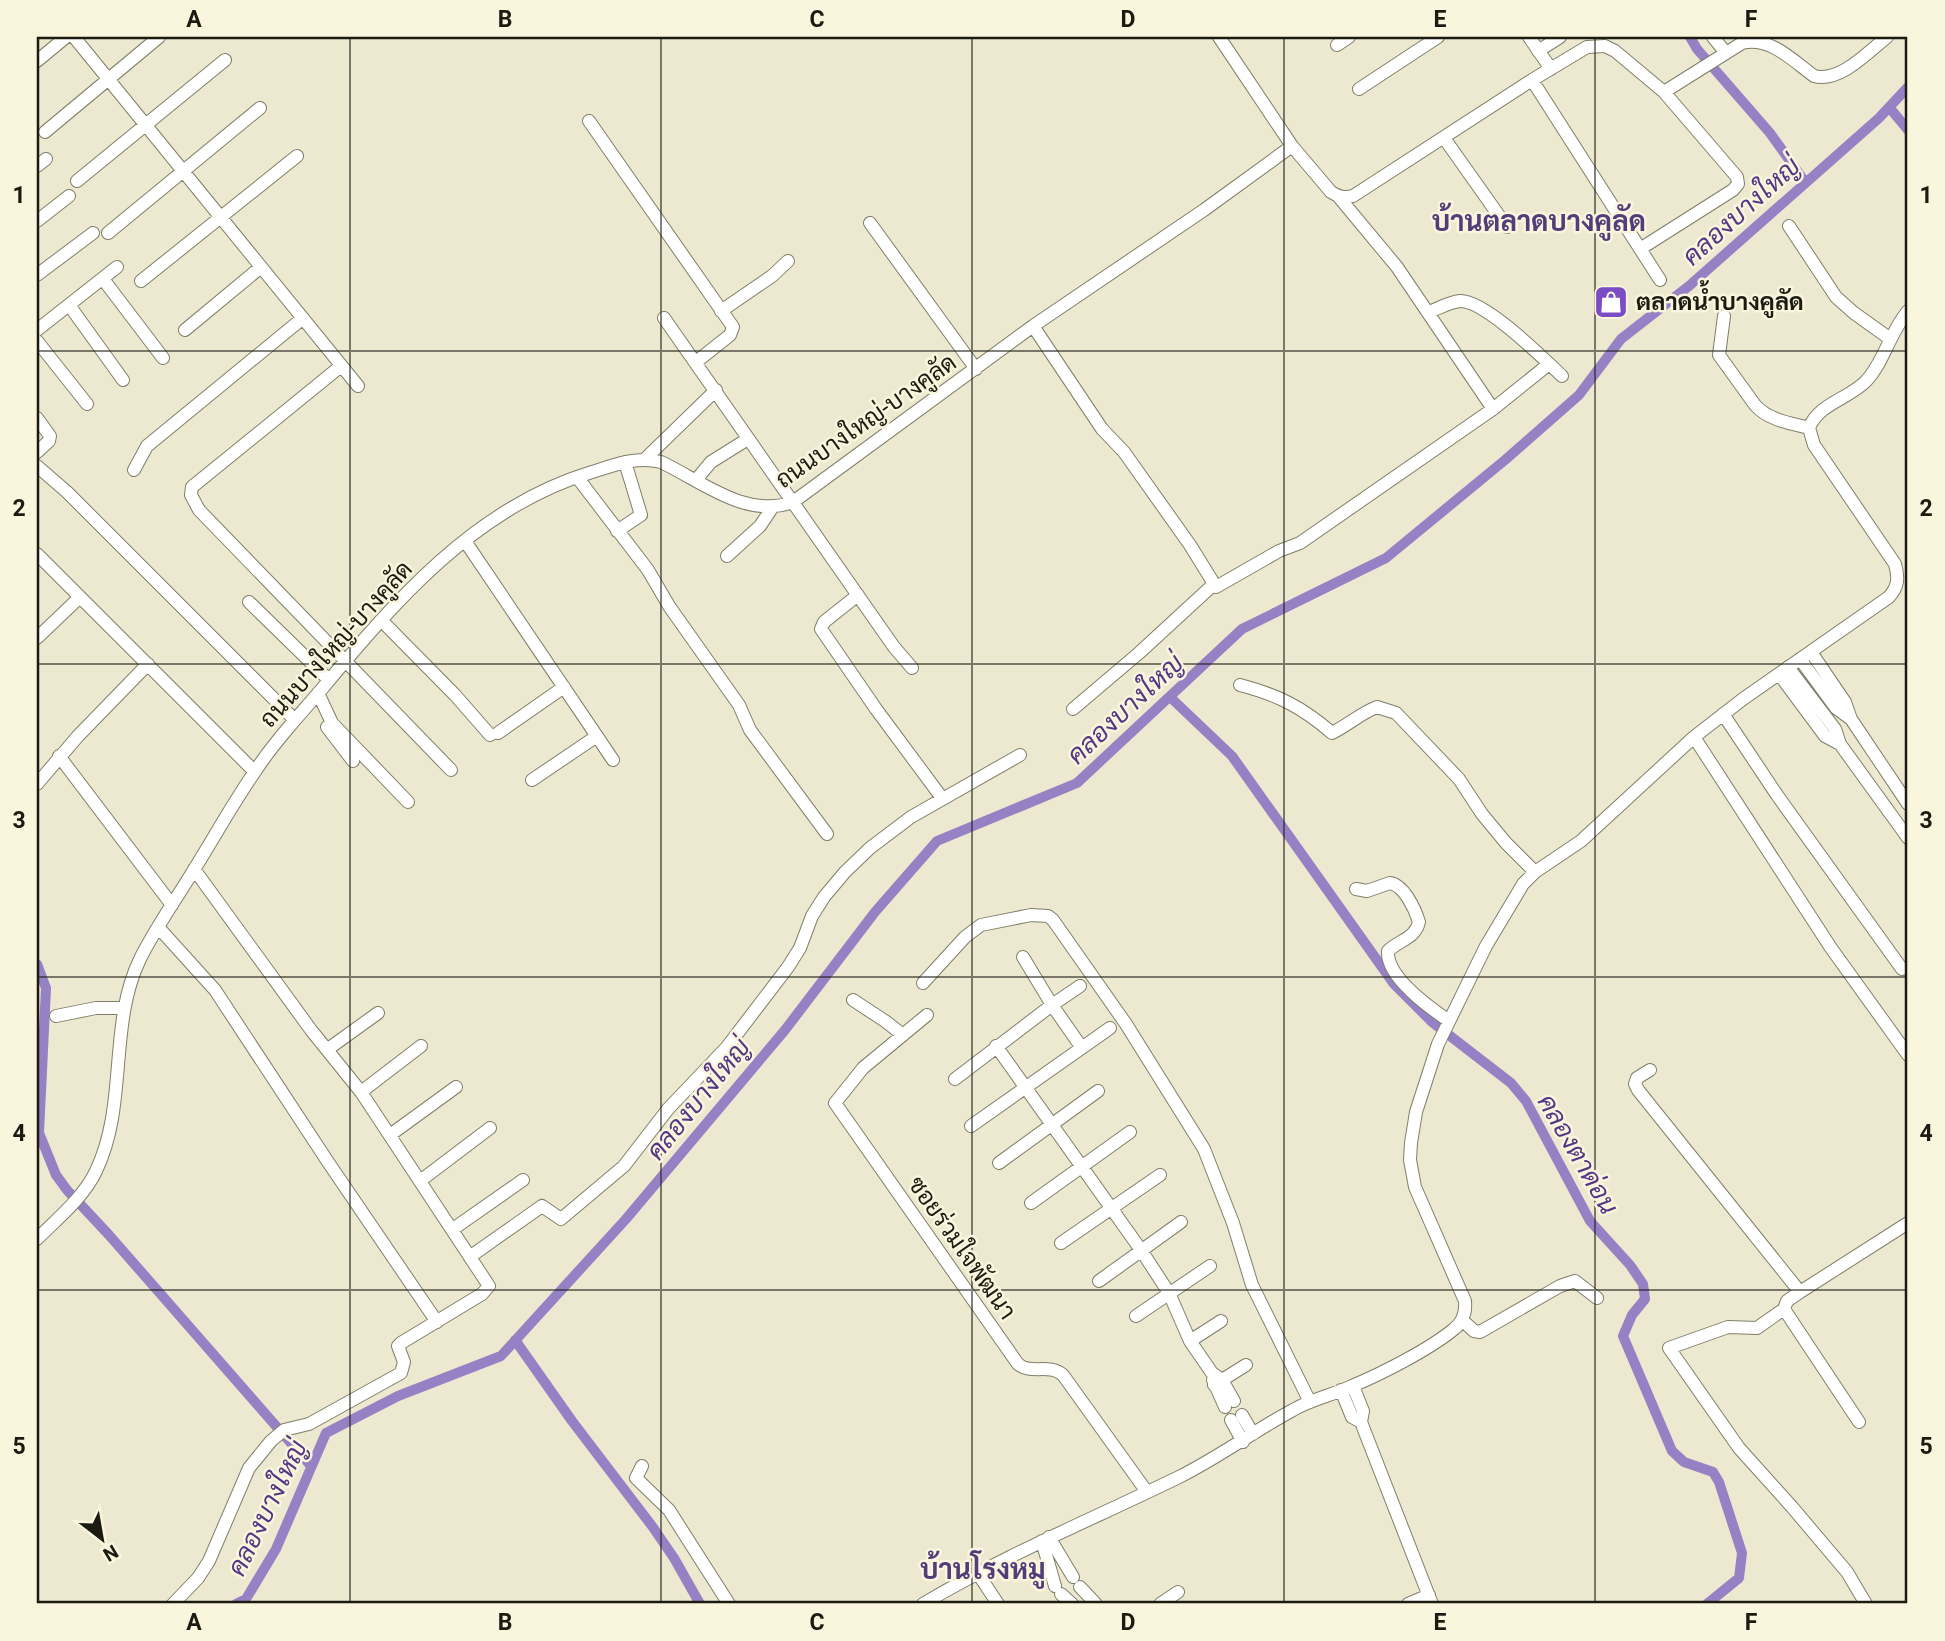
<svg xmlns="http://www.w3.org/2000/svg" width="1945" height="1641" font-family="Roboto,Sarabun,sans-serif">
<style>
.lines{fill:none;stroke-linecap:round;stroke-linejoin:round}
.canal{stroke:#9781c5;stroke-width:10}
.minor-casing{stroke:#817e68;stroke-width:14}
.minor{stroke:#fff;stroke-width:12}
.grid{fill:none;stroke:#1c1b12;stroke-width:2;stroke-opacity:0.55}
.labels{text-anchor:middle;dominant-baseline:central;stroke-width:5;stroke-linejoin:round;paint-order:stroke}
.poi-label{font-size:24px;font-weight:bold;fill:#1c1b12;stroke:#f9f6dd;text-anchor:start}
.street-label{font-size:24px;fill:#1c1b12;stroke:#f9f6dd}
.water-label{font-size:26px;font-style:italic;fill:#543586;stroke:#f9f6dd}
.quarter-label{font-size:28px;font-weight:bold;fill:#523d7a;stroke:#f9f6dd}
.neatline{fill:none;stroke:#1c1b12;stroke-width:2.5}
.grid-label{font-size:23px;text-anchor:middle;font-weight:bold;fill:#1c1b12}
</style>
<rect width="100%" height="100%" fill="#ece9d0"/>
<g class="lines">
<path class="canal" d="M1690,37l7,12 73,84 35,49
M1889,107l19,23
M1170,697l62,59 162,228 38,38 79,61 15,18 64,120 40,44 13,19 2,15 -13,16 -9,21 49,115 12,11 29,10 6,10 23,71 -3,25 -32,26
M37,964l9,24 -7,145 17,42 11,15 42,45 202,231
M515,1340l57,81 80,105 22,32 26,46
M236,1604l10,-5 30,-50 50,-116 72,-37 103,-40 125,-137 159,-189 90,-118 62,-71 140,-58 165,-154 144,-71 119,-98 74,-65 42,-56 68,-53 190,-168 29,-31"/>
<g class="minor-casing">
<path id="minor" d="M74,37l284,349
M1219,37l73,109
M1529,37l22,32
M1713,37l13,16
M1337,45l12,-8
M1538,51l22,-14
M37,61l29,-24
M1532,80l128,200
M1359,89l79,-52
M589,121l144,206 -3,8 -34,27
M45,132l114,-95
M1444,138l63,89
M37,166l9,-7
M77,181l148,-121
M1338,196l59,71 96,142 56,-45
M37,221l32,-25
M870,223l106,146
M1789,226l47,71 18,16 35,25
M108,233l152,-125
M1640,249l93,-59 5,-6 -1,-7 -73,-85
M37,275l56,-42
M103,279l60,79
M141,281l156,-125
M69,305l54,75
M721,311l51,-35 16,-15
M1429,312c10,-4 21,-10 31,-11 25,-1 84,58 102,75
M1724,316l-5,39 36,50c13,15 35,18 54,23
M664,318l230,329 18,21
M1033,326l69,103 22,23 66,93 26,42 63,-36 21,-8 193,-134
M37,330l80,-63
M185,330l76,-63
M37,341l50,63
M341,366l-149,121 -1,8 8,15 252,260
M37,418l13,18 -1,5 -12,11
M645,459l71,-69
M37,466l30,26 228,228
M134,470l13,-24 156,-128
M577,477l71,93 21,36 70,99 11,25 77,104
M696,480l15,-18 32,-20
M617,531l24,-16 -16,-53
M465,541l148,219
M37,554l217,217
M727,556l33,-30 12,-18
M858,595l-34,27 -3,7 55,80 66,89
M249,602l80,78
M381,620l74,75 35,40
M37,638l43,-41
M1800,659l36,49 15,11 -6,-17 -34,-50
M1779,674l46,62 15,8 -5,-15 -47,-62
M1240,685c38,10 62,22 92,48 16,-8 29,-20 45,-26l19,6 63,66 23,35 24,29 29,29
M318,693l14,30 76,79
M1073,709l66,-56 75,-69
M1723,714l54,81 125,174
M1851,719l57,85
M327,727l26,34
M498,733l66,-46
M1694,737l137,211 77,107
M1840,744l68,94
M59,756l113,149
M532,780l65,-44
M37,784l41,-48 70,-72
M1356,889l11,2 23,-8c14,2 25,26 29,39 -4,17 -20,18 -31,29 -2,26 42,57 61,70
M158,927l57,63 113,172 109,160
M1023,957l29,48 30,43
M923,983l42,-46 16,-12 50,-10 17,1 5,4 73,104 78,125 29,74 19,62 58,117
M853,1000l32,21 18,14
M927,1015l-64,53 -28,35 183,261c13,11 31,-1 45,11l84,117
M56,1016l40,-8h28
M996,1046l145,204 28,43 21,48 22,32 10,7 12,21
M328,1049l50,-36
M1650,1070l-13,8 -2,6 3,6 162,202
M955,1079l97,-74 28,-19
M361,1092l60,-46
M971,1126l139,-98
M390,1135l66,-48
M999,1163l99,-72
M420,1181l70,-53
M1031,1203l99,-71
M453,1229l70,-49
M37,1239c20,-20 47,-42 59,-68 32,-66 12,-146 44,-212 16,-32 37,-61 55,-91 20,-32 38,-65 59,-95 19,-30 44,-56 67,-83 74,-89 154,-182 268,-217 25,-8 47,-17 72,-11 42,20 85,57 132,40l240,-176 171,-116 88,-64 39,46c8,5 13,6 22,4l179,-116 55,-33 18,-1 10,5 49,41 78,-49c28,-7 50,17 72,33 26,7 54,-24 73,-39
M1061,1243l99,-68
M471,1256l71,-50 19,13 63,-53 44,-57 59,-62 61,-80 12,-19 12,-32 12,-19 21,-25 25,-24 41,-31 109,-62
M1099,1281l82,-59
M1784,1309l75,113
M1136,1316l74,-50
M1462,1320l12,11 6,1 80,-46 15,-5 22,17
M1190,1341l31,-20
M1213,1380l12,27
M1214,1385l32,-20
M1353,1386l10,25 -2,11
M1341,1390l11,27 9,5 71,182
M1242,1415l11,19
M1231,1420l12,22
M642,1466l-6,12 33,32 60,94
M1049,1537l24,40
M1042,1541l13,45
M977,1572l21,32
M1080,1587l16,17
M1061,1594l11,10
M173,1604l25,-26 11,-17 40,-93 22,-27 13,-11 25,-6 92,-51 3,-11 -6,-16 3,-3 81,-49 7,-8 -128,-194 -50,-62 -117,-161
M923,1604c82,-49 170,-85 256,-127 40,-20 75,-46 114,-67 19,-11 40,-15 59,-24 29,-12 78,-37 102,-57 9,-7 12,-17 11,-28l-50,-114 -5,-27 1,-17 5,-31 22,-68 48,-98 37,-62 12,-12 46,-31 113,-104 49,-38 146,-102c9,-10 10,-19 6,-33l-81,-119 -5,-17c10,-25 40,-29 57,-47 17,-17 24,-49 42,-70
M1160,1604l18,-12
M1408,1604l21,-9
M1866,1604l-19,-32 -55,-65 -53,-59 -70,-100 59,-21 29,1 27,-19 3,-8 13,-9 108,-69"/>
</g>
<use href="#minor" class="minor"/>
</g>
<path class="grid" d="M350,37v1567M661,37v1567M972,37v1567M1284,37v1567M1595,37v1567M37,351h1871M37,664h1871M37,977h1871M37,1290h1871"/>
<defs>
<g id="shop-square" transform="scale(1.75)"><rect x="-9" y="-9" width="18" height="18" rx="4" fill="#7b4cc4" stroke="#f9f6dd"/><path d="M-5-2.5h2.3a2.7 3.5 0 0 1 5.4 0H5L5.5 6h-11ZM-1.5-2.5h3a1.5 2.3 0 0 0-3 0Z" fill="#fff"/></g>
</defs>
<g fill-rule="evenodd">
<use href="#shop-square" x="1611" y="302"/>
</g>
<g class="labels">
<g class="poi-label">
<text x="1636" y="302">ตลาดน้ำบางคูลัด</text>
</g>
<g class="street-label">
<text transform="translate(866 421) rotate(-35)">ถนนบางใหญ่-บางคูลัด</text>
<text transform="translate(336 644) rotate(-48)">ถนนบางใหญ่-บางคูลัด</text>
<text transform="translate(962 1248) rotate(55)">ซอยร่วมใจพัฒนา</text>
</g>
<g class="water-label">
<text transform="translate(1741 211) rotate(-42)">คลองบางใหญ่</text>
<text transform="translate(1125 709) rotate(-43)">คลองบางใหญ่</text>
<text transform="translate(698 1099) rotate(-51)">คลองบางใหญ่</text>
<text transform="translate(1578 1154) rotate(60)">คลองตาด่อน</text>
<text transform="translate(267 1508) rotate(-64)">คลองบางใหญ่</text>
</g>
<g class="quarter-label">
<text x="1539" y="221">บ้านตลาดบางคูลัด</text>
<text x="983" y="1569">บ้านโรงหมู</text>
</g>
</g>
<rect width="1945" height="1641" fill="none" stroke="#f9f6dd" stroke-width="77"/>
<g transform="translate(102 1539) rotate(149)" stroke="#f9f6dd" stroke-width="5" paint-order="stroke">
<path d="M0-5L12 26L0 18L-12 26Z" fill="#1c1b12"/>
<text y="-10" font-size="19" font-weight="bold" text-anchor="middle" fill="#1c1b12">N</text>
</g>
<rect x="38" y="38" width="1868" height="1564" class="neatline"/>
<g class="grid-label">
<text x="194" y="27">A</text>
<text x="505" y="27">B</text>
<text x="817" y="27">C</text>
<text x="1128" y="27">D</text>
<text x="1440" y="27">E</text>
<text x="1751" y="27">F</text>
<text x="19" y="203">1</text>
<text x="1926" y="203">1</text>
<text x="19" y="516">2</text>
<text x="1926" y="516">2</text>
<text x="19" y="828">3</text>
<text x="1926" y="828">3</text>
<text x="19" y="1141">4</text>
<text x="1926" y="1141">4</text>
<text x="19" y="1454">5</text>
<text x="1926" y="1454">5</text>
<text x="194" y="1630">A</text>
<text x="505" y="1630">B</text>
<text x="817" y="1630">C</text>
<text x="1128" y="1630">D</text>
<text x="1440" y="1630">E</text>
<text x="1751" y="1630">F</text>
</g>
</svg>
